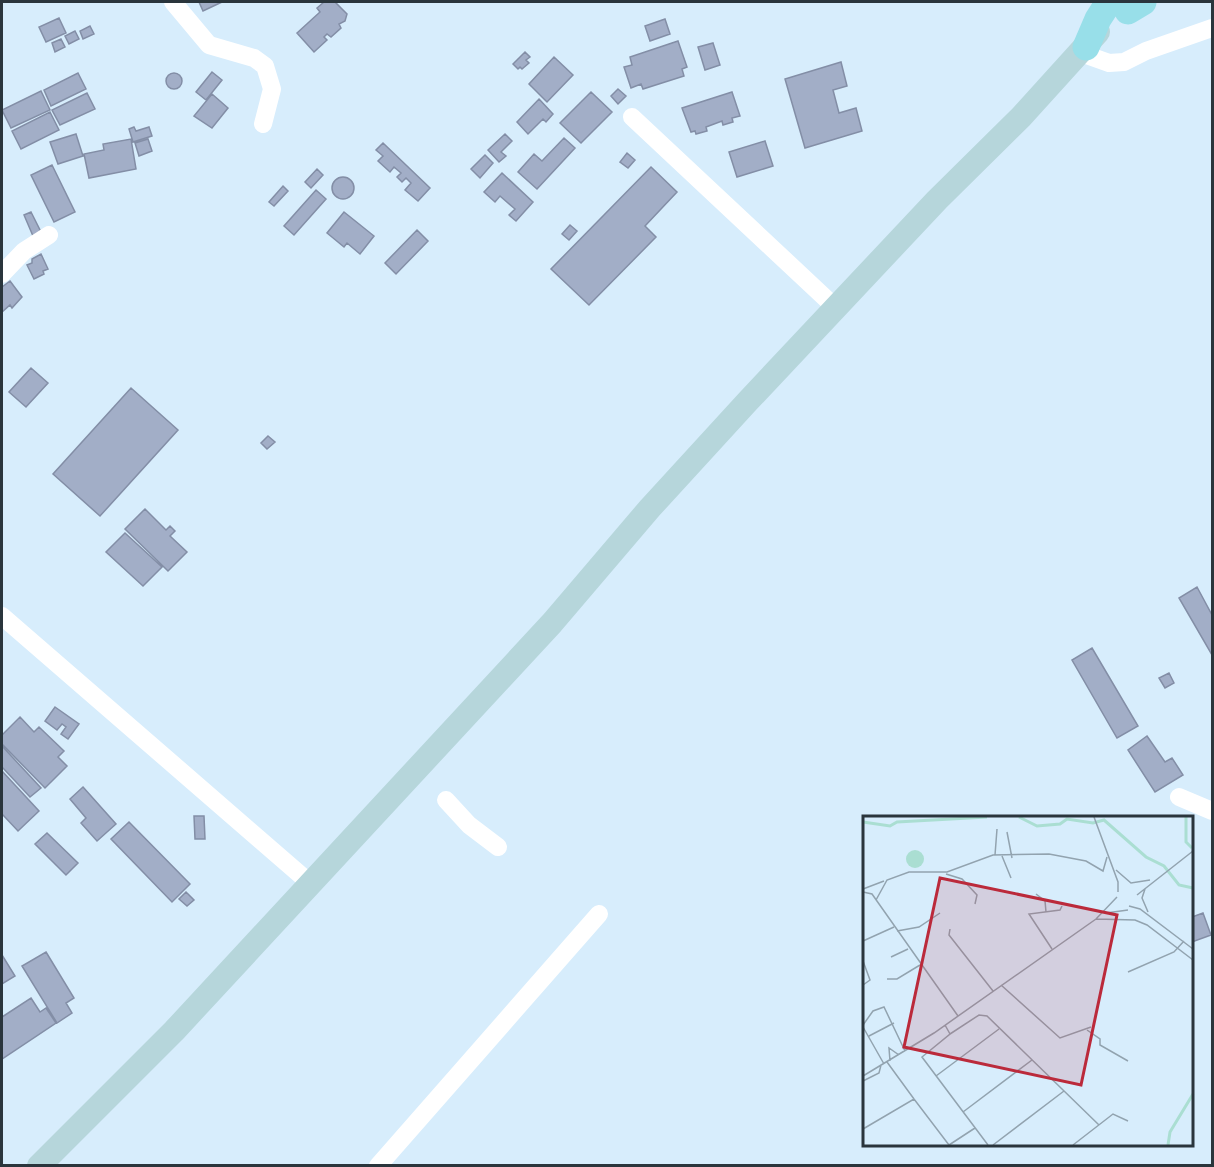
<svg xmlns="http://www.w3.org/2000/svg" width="1214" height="1167" font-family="Commissioner,sans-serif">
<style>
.building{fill:#a2aec7;stroke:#838ea6;stroke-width:1.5}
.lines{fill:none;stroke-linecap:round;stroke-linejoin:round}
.minor{stroke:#fff;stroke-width:18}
.secondary{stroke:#b6d6db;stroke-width:24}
.primary{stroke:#98dfe9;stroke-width:27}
.inset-river{fill:none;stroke:#aaded2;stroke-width:3}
.inset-road{fill:none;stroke:#92a3af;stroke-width:1.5}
.view{fill:#bb2a3b;fill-opacity:0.15;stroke:#bb2a3b;stroke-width:3}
.inset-edge{fill:none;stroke:#2a353c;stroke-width:3}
</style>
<rect width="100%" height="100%" fill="#d7edfc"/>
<path class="building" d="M199,2h23l-19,9z
M324,2h11l12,12 -2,7 -6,3 2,4 -10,9 -4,-3 -3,3 3,3 -13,12 -17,-19 23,-21 -3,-4z
M59,18l7,15 -20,9 -7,-15z
M665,19l5,15 -20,7 -5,-15z
M90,26l4,8 -11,5 -3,-8z
M75,31l4,8 -10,5 -4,-8z
M61,39l4,8 -10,5 -3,-9z
M678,41l9,26 -5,2 2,7 -41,13 -2,-5 -10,4 -7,-21 8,-2 -2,-8z
M713,43l7,22 -15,5 -7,-23z
M525,52l5,5 -4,3 3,3 -7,6 -2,-2 -2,2 -5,-5z
M554,57l19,18 -26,27 -18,-18z
M841,62l6,24 -14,4 6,23 17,-5 6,23 -57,17 -20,-69z
M212,72l10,8 -16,20 -10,-8z
M78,73l8,16 -35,17 -7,-16z
M166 81a8 8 0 1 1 16 0a8 8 0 1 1-16 0Z
M618,89l8,7 -8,8 -7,-8z
M41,91l9,19 -39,18 -9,-18z
M591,92l21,20 -31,31 -21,-20z
M732,92l8,24 -8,2 1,4 -10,3 -1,-4 -16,6 1,4 -11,3 -1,-3 -4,1 -9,-24z
M87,93l8,16 -35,16 -8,-15z
M212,94l16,14 -16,20 -18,-12z
M539,99l14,15 -7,8 -3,-3 -15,15 -11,-12z
M50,112l9,18 -38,19 -9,-18z
M134,127l2,4 13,-4 3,9 -19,6 -4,-13z
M76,134l7,22 -25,8 -8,-22z
M505,134l7,7 -11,11 5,4 -7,6 -11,-12z
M564,138l11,10 -38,41 -19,-17 16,-18 8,7z
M131,139l5,30 -47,9 -5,-24 20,-4 -1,-6z
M148,139l4,12 -13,5 -4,-13z
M765,141l8,25 -36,11 -8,-25z
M383,143l47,45 -12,13 -13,-11 6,-7 -5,-5 -4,4 -5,-5 4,-4 -7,-6 -4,5 -12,-11 5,-5 -7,-6z
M627,153l8,7 -7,8 -8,-6z
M485,155l8,8 -13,15 -9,-9z
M52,165l23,47 -21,10 -23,-47z
M651,167l26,25 -32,34 11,11 -67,68 -38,-36z
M317,169l6,6 -12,13 -6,-6z
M502,173l31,29 -17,19 -7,-6 6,-6 -15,-13 -5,6 -11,-10z
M332 188a11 11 0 1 1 22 0a11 11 0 1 1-22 0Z
M283,186l5,5 -14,15 -5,-4z
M316,190l10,9 -32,36 -10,-9z
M31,212l10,20 -8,4 -9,-21z
M344,212l30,24 -14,18 -13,-11 -3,4 -17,-14z
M570,225l7,6 -8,9 -7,-6z
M417,230l11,11 -32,33 -11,-11z
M41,254l7,15 -5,2 1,3 -10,5 -7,-14 5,-2v-4z
M10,281l12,16 -10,11 -2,-3 -8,7v-25z
M31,368l17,15 -22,24 -17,-15z
M131,388l47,42 -78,86 -47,-42z
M268,436l7,6 -8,7 -6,-6z
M145,509l21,21 4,-4 5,5 -5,5 17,16 -19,19 -43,-42z
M125,533l37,34 -19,19 -37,-34z
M1197,587l15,28v40l-33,-57z
M1092,648l46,78 -21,12 -45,-78z
M1169,673l5,10 -9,5 -6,-10z
M55,707l24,17 -11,15 -7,-5 5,-7 -4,-3 -5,6 -12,-9z
M20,717l14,15 5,-5 25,24 -6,6 9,9 -22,22 -43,-44v-9z
M1147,736l18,26 7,-4 11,17 -28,17 -27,-42z
M2,746l39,42 -11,9 -28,-30z
M2,771l37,40 -21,20 -16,-17z
M83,787l33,37 -19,17 -16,-18 5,-5 -16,-19z
M194,816h10l1,23h-10z
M129,822l61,62 -18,18 -61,-63z
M47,833l31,30 -12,12 -31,-31z
M186,892l8,8 -7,6 -8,-7z
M1203,913l8,22 -19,7v-25z
M46,952l28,46 -8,5 6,10 -15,10 -35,-57z
M2,955l13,21 -13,8z
M31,998l9,14 6,-4 10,15 -54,36v-42z"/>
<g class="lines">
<path class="minor" d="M173,2l36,43 45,13 11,8 7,23 -9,35
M1081,53l28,10 15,-1 22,-11 66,-23
M632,117l205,192
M2,274l22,-23 25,-16
M2,616l309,268
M1179,797l33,14
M446,800l23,25 29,22
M378,1166l221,-252"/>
<path class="secondary" d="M39,1166l135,-135 378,-408 98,-115 98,-107 189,-201 84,-83 77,-85"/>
<path class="primary" d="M1128,11l15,-9
M1086,47l12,-28 11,-17"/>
</g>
<g transform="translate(863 816)">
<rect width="330" height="330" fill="#d7edfc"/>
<path d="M43 43a9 9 0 1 1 18 0a9 9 0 1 1-18 0Z" fill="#aaded2"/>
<path class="inset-river" d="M156,1l18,9 23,-2 7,-5 26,4 11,-3 42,37 18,9 15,19 14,3M323,1v25l6,6M0,6l27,4 7,-4 90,-5M305,329l2,-13 23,-38"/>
<path class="inset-road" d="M231,1l24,65v10M144,16l5,26M132,39l2,-26M139,40l9,22M253,54l15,13 19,-3M83,58l16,5 15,16 -2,9M0,73l21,-8M282,73l-3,9 6,14M0,76l9,2 86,122M173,78l9,7 1,11M274,79l56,-44M13,84l11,-20 22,-8h38l46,-17 56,-1 37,7 17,10 4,-14M266,90l11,3 53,40M243,97l22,-3M233,103l39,1 12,5 46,35M87,113l-1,6 44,56M34,115l22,-4 21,-14M0,125l31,-14M189,133l-23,-35 31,-4 2,-4M28,141l17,-8M0,145l7,19 -7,5M265,156l46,-20 10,-11M24,163h10l23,-14M138,169l59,53 31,-11M0,209l10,-14 11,-4 21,44M82,209l5,9 -28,23 66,88M0,211l21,37M224,214l13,9v6l28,16M87,218l29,-19 8,1 112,109M6,220l25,-13M27,245l-1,-13 10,7M24,246l27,37M0,260l71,-43 162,-114 21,-22M73,260l63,-47M0,265l16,-8 2,-8M100,296l69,-52M0,313l51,-30 35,46M86,329l26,-17M130,329l71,-54M210,329l40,-31 15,7"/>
<path class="view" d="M77,62l177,37 -36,170 -177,-38z"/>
<rect width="330" height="330" class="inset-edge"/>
</g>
<rect width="1214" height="1167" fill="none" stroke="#2a353c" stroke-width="6"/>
</svg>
